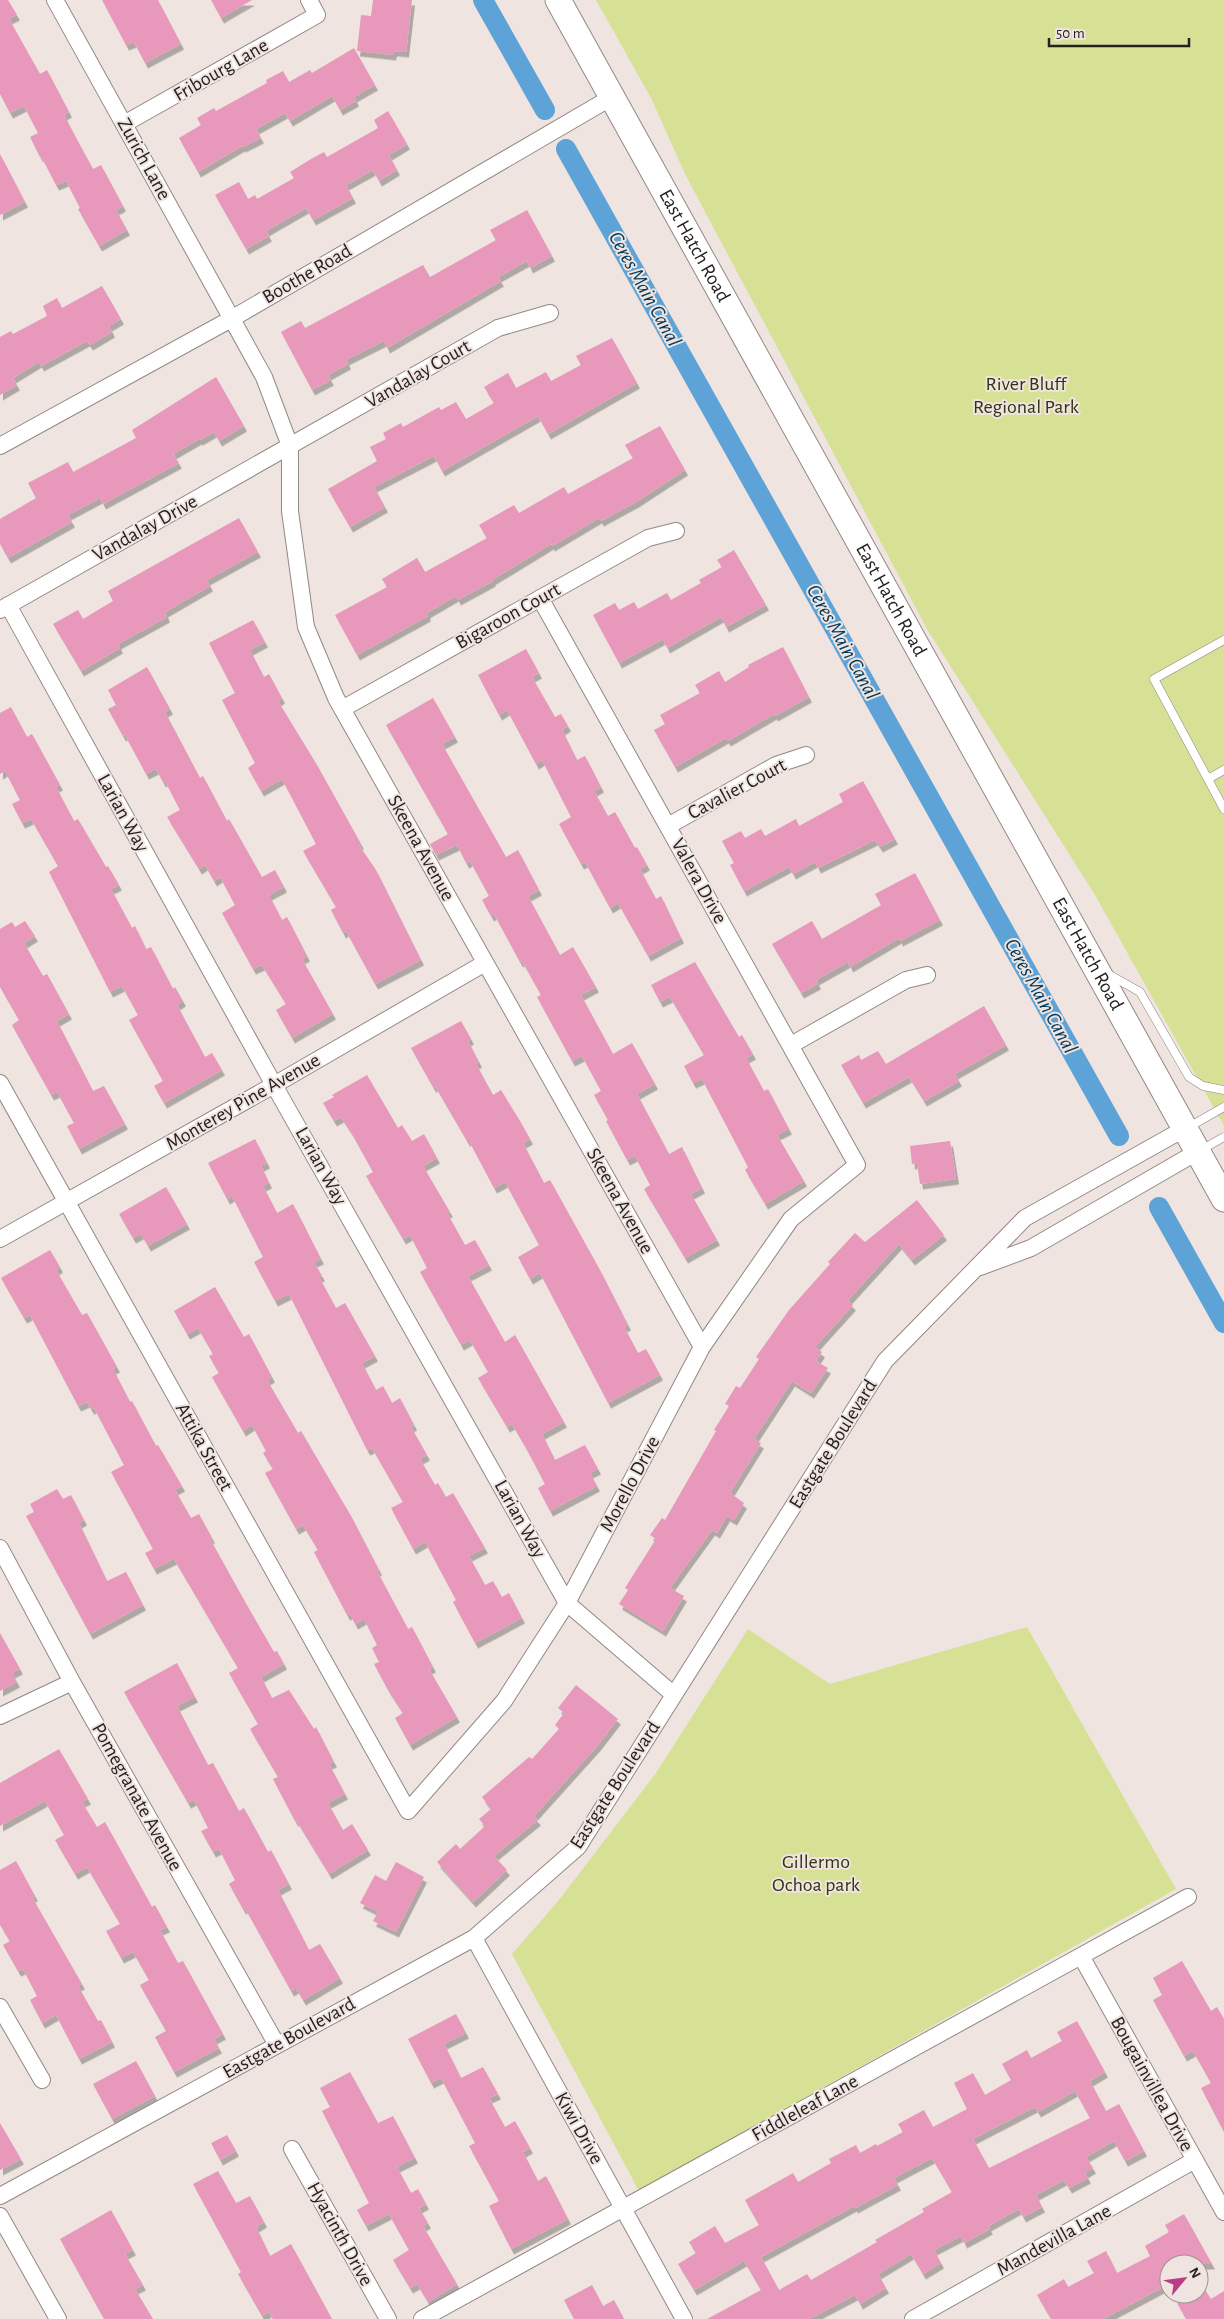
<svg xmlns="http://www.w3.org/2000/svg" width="1224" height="2319" font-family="'Alegreya Sans',sans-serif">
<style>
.green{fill:#d6e196}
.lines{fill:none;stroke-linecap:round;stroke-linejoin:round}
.canal{stroke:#5da3d7;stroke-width:20}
.building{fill:#e898ba;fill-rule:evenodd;filter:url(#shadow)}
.service-casing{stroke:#928884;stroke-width:9}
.minor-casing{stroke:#928884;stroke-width:18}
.primary-casing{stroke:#928884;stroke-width:27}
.service{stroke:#fff;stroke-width:8}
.minor{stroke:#fff;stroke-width:16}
.primary{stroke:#fff;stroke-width:25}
.labels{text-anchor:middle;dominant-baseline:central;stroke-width:4;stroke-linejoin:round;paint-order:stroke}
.street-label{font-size:20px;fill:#252120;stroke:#efe4e0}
.park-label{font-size:20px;fill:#313512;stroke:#efe4e0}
.water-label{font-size:21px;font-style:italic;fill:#00385a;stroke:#efe4e0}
</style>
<defs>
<filter id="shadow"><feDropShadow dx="3" dy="5.5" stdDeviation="0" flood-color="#0004"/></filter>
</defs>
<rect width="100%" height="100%" fill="#efe4e0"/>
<path class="green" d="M596,0h628v1126l-129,-231 -168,-266 -241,-453 -35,-78z
M1027,1627l149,262 -537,302 -127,-237 47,-54 97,-127 92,-144 82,55z"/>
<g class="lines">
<path class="canal" d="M483,0l62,110
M566,149l553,987
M1159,1207l65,116"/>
</g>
<path class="building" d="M0,0h8l9,15 -8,4 31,55 7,-4 22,42 -5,3 18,34 11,20 8,-4 22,41 -7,4 11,20 -28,16 -21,-37 2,-1 -14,-27 -10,4 -15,-29 -1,1 -10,-20 8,-4 -14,-27 -14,7 -10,-19z
M102,0h56l23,44 -36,19 -11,-21 -8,3z
M211,0h41l-31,18z
M373,0h39l-6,52 -12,-1 -1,4 -36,-4 4,-36 10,1z
M354,48l21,37 -21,12 2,4 -16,9 -8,-14 -42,25 -5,-8 -29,16 5,9 -18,9 -1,-1 -44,26 -19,-34 22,-13 -4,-7 17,-10 2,3 51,-28 -1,-3 17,-9 6,11 21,-12 2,3z
M388,111l19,33 -18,11 8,15 -18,11 -6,-11 -27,15 7,13 -40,22 -7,-12 -40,23 3,5 -23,13 -31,-54 24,-13 9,17 7,-4 2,4 37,-21 -4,-6 21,-13 13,-7 3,5 51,-29 -4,-8z
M0,154l25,48 -25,13z
M527,210l25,46 -22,12 -3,-7 -29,16 3,4 -114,67 -3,-7 -38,19 2,4 -20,11 3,5 -19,10 -31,-58 20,-11 4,7 118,-63 7,12 66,-37 -6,-10z
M102,286l19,33 -12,7 3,6 -22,13 -3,-4 -46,25 -2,-4 -26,16 4,7 -17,10v-58l11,-6 2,3 34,-18 -4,-10 14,-8 5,10z
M612,338l25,45 -89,51 -10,-18 -96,55 -8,-15 -60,31 11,20 -35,20 -22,-38 49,-28 -7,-14 16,-8 -3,-6 18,-10 2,4 36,-20 2,3 15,-8 10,17 28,-16 -10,-16 24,-14 8,15 30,-16 5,9 30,-16 -5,-9z
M216,377l28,49 -25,15 -5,-9 -14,8 -1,-1 -26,15 6,9 -76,41 -3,-6 -32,17 4,7 -64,36 -8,-14v-25l36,-21 -8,-15 40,-21 5,10 63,-34 -4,-8z
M660,426l25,44 -49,32 -35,19 -2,-3 -47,28 -1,-2 -59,36 1,1 -35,19 -2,-4 -29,17 1,3 -71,39 -22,-40 52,-28 -5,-8 35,-21 8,14 62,-34 -8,-13 35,-20 5,8 45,-26 4,7 65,-36 -8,-13z
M239,518l19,34 -51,28 3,6 -45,26 2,5 -49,27 2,4 -39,23 -28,-47 25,-14 5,9 30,-18 -5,-10z
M734,550l32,55 -40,22 -5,-10 -54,31 -4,-9 -44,24 -26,-48 22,-12 4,7 15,-8 4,7 29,-16 4,7 30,-17 -2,-3 23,-13 -5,-7z
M253,620l12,22 -15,8 14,27 5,-3 13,24 -4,3 39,64 44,79 -2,1 17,25 45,90 -46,24 -29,-53 -3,2 -12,-23 5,-3 -33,-56 13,-7 -34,-65 -21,12 -13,-23 7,-5 -33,-63 13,-7 -26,-50z
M783,647l26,50 -34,19 -1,-2 -46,27 -2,-3 -51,29 -21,-37 11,-6 -5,-9 40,-22 -5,-8 24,-14 6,11 24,-15 -1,-2z
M526,649l13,24 -7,4 23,40 6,-3 7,12 -6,4 15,30 8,-4 16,31 -7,4 14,25 7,-4 20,36 2,-1 10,18 -7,4 16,30 5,-3 20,42 -33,18 -30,-53 -8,5 -25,-46 -4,2 -22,-40 12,-7 -29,-57 -6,4 -29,-54 -8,5 -21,-40z
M147,667l23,42 -5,3 35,66 3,-2 24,45 2,-2 33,58 13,-7 9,17 -15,8 13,25 5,-3 20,39 -5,3 31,55 -41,24 -16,-28 10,-6 -24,-39 -9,4 -31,-56 13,-8 -15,-28 -6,4 -9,-16 -6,4 -32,-52 13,-7 -15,-29 -2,1 -7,-13 -10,5 -21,-39 -2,1 -15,-27 8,-4 -8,-15z
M433,698l22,39 -13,7 64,113 12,-7 21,40 -11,6 32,59 13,-8 23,40 -15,8 32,59 19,-11 23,41 -18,10 32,60 13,-7 20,41 -11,6 26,46 -32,18 -41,-69 6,-4 -15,-29 -8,4 -21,-39 2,-1 -14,-25 7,-4 -19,-35 -10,5 -35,-64 4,-2 -19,-34 -2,1 -26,-48 -3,2 -9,-16 7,-4 -19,-35 -4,2 -9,-18 -21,10 -6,-11 18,-10 -62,-109z
M11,707l16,30 5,-3 28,51 -4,2 18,34 4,-2 28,48 2,-1 11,19 -8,4 21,39 3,-2 11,23 5,-2 22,42 2,-2 8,14 -6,4 28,52 7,-4 10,17 -58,33 -10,-17 9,-5 -34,-61 9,-5 -16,-29 -12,6 -61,-120 9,-6 -27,-47 -9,4 -10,-19 8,-4 -15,-29 -5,3v-61z
M863,781l32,58 -15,8 -5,-7 -57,28 -3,-6 -22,12 -4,-7 -45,24 -14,-26 4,-2 -12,-22 19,-10 4,7 16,-9 4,7 31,-17 3,7 44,-24 -4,-8z
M915,873l25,47 -40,21 -1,-3 -49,29 -2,-5 -32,18 2,4 -17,9 -29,-49 40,-23 10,18 59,-34 -6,-11z
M25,921l10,15 -11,7 19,33 4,-2 22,40 -12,7 36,70 11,-5 21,38 -46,25 -12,-23 7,-3 -17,-31 -6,3 -39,-70 7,-5 -19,-33v-58l12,-7 3,5z
M695,962l44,75 3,-2 11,19 -7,4 18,33 4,-2 21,40 -12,6 27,46 -39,23 -20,-34 3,-3 -46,-88 -9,4 -9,-17 20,-11 -34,-58 -10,5 -9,-17z
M984,1006l22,39 -51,29 4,7 -35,20 -15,-24 -46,26 -22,-38 18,-10 2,5 17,-9 8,13z
M461,1021l10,18 -3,2 11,21 -3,2 17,31 8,-5 19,31 10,18 -7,4 21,40 6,-3 51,92 27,53 -4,2 14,26 8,-4 14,26 -52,28 -68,-130 -10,6 -12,-22 21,-12 -34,-63 -11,6 -25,-47h-2l-32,-55 -2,1 -22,-39z
M367,1075l31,53 4,-3 10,16 12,-7 13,24 -14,8 27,46 -3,1 18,32 10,-5 14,25 -21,11 37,66 10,-7 49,87 -22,12 13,26 30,-15 13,24 -8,4 7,13 -47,25 -12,-23 7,-4 -19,-36 -14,-24 -5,3 -29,-49 10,-6 -18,-32 -9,5 -41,-73 7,-4 -17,-33 -7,4 -37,-63 7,-4 -21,-38 -11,-17 -7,4 -11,-18 11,-6 -2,-2z
M255,1139l12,24 -6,3 8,17 -6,3 14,27 16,-9 28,55 -7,3 8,14 -3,1 17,31 9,-5 30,53 -13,7 14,27 7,-4 9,17 8,-5 14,27 -3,2 16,28 -7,4 15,26 3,-2 8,14 7,-4 32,55 -16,8 16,29 8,-4 9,16 7,-4 13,25 -47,25 -22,-41 3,-2 -31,-58 -12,7 -22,-41 12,-6 -31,-54 -5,2 -78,-156 -14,7 -21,-39 9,-5 -31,-61 -5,3 -19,-36z
M950,1141l6,38 -36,5 -3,-21 -5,1 -2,-18z
M166,1187l21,37 -39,22 -7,-12 -8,4 -14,-24z
M917,1200l27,35 -32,25 -13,-16 -51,56 5,5 -38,42 7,5 -6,9 12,7 -17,25 -19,-12 -38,58 7,4 -31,50 14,10 -10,17 -7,-4 -10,17 -5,-3 -42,58 14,8 -21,35 -44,-27 9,-14 -3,-2 31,-49 -6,-4 12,-17 3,2 51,-89 -2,-1 15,-24 -4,-2 11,-18 4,2 19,-29 -3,-2 33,-47 41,-46 -2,-2 27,-29 10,9z
M50,1250l10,17 -4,3 26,45 5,-2 30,54 -4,2 17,33 2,-1 24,45 2,-1 24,41 -7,4 16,28 8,-4 13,24 -2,1 34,61 30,52 3,-1 7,13 -23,13 11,21 17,-8 25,39 2,-2 18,35 -5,2 16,30 -17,9 15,27 9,-6 16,26 -39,24 -33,-54 -1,1 -22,-42 5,-2 -28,-48 8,-5 -29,-51 9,-5 -64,-109 -20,10 -9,-16 8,-4 -42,-77 13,-7 -30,-57 -3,1 -4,-7 -9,4 -48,-91 -6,3 -23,-40z
M215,1287l29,50 5,-3 23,43 -5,3 31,53 3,-2 50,85 28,54 -2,1 31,58 4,-2 21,40 -4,2 28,48 -47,28 -15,-27 8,-5 -15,-23 -14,-26 5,-2 -7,-14 5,-3 -13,-26 -9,5 -5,-10 -3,1 -33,-63 4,-2 -15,-25 -7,4 -31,-56 8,-4 -10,-16 3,-2 -14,-26 -9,6 -31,-54 7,-4 -10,-17 4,-2 -15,-26 -11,6 -13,-23z
M57,1489l6,10 8,-4 13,25 -5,3 28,58 19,-9 17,33 -53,29 -64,-118 8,-4 -4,-8z
M0,1633l20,36 -8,4 5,9 -17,9z
M177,1663l18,34 -18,9 31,59 5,-2 26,48 5,-3 24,44 3,-2 18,34 -11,6 31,60 11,-6 20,34 -37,22 -7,-12 -5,3 -46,-83 -2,1 -14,-25 6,-4 -16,-31 -6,3 -12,-21 7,-3 -14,-28 -6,3 -64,-111z
M576,1685l42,34 -20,26 -64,71 4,4 -44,36 13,14 -34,32 -36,-40 19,-18 4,5 25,-23 -6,-7 12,-10 -9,-12 47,-40 3,2 27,-30 -4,-4 9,-12 -6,-5z
M59,1749l29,50 -6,3 15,25 8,-5 47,85 3,-2 12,22 -7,3 18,33 5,-2 40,73 -9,5 5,9 -45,24 -19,-35 11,-6 -26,-46 9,-5 -16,-28 -12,6 -15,-27 14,-7 -33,-57 -12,7 -20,-34 9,-5 -19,-34 -45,25v-43z
M16,1861l19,35 -3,1 50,87 -4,2 20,35 3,-1 11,22 -33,17 -23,-44 -14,8 -12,-23 7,-4 -14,-27 -5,2 -15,-26 7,-4 -10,-16v-55z
M396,1862l28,15 -28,55 -23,-11 5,-9 -18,-9 15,-28 11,6z
M1182,1961l29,50 6,-4 7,12v113l-23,-44 10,-5 -18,-32 -9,5 -31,-56 9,-5 -9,-17z
M456,2014l10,19 -22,11 17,34 22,-11 15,27 -9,4 16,29 10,-6 15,27 -7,4 15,29 8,-5 22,43 -57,30 -22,-43 10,-5 -30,-55 6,-3 -34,-65 -10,5 -23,-44z
M1077,2021l28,51 -15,9 16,30 13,-7 25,47 -19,10 -11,-20 -28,16 7,11 -8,5 3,5 -19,10 -5,-8 -28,15 6,12 -19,10 -4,-8 -31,17 2,3 -26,14 -3,-7 -27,14 7,13 -18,11 -12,-20 -33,20 8,14 -26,16 -5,-9 -46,24h-102l54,-29 -17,-29 -50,29 -16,-26 18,-11 -7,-11 26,-16 10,17 34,-18 -14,-25 48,-27 5,9 33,-19 -2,-4 27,-14 4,8 16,-9 1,2 26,-14 -5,-8 26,-14 9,17 34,-18 -13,-26 19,-10 12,22 26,-15 -9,-16 25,-14 4,8 31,-17 -5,-9zM1075,2091l15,27 -101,50 -16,-29 62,-32 3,5zM932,2158l20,34 -30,17 2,3 -49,28 2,2 -66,38 -4,-6 -28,16 -18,-33 93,-51 1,2 43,-23 -4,-7z
M136,2061l19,35 -43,23 -19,-35z
M350,2072l28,51 15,-7 22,42 -18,9 14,26 7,-4 8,15 -7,4 9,15 -5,3 34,58 -29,18 -11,-18 -7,4 -17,-28 16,-10 -20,-36 -23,12 -9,-16 12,-7 -47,-92 8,-4 -10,-19z
M0,2123l21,36 -21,11z
M227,2135l9,16 -16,9 -9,-17z
M218,2171l18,32 14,-7 14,26 -8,5 14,29 21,-12 41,75h-59l-4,-7 -7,4 -24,-42 3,-2 -48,-88z
M111,2210l22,40 -8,4 18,31 -8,4 18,30h-49l-44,-80z
M1184,2214l28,50h-43v20l-66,35h-52l-14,-24 27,-16 4,8 26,-14 -7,-12 19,-10 11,22 33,-17 -5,-10 24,-14 -4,-7z
M592,2285l11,21 11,-6 10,19h-50l-10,-19z
M1204,2288l7,11 13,-8v28h-38l-9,-16 16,-9h6v-3z"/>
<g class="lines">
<g class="service-casing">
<path id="service" d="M1224,640l-70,39 70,130
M1208,779l16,-9
M1108,974l32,18 49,85 14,9 21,4
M1189,1127l35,-20
M1201,1150l23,-13"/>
</g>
<g class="minor-casing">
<path id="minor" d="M55,0l209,377 26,69v65l16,116 30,71 366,649
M124,124l193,-109 -8,-15
M0,446l233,-128 379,-221
M8,605l266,480 293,518 107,92
M0,610l498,-282 52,-15
M342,709l306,-171 28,-7
M668,826l108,-61 30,-10
M791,1045l115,-65 21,-5
M0,1083l408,728 96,-110 63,-98 135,-256 89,-128 66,-54 -317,-567
M0,1239l274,-154 211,-122
M980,1267l51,-19 166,-96
M0,1548l72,134 205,363
M0,1716l72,-34
M474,1938l210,381
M1081,1956l143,256
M0,2007l42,73
M292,2149l96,170
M0,2196l474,-258 104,-91 307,-486 140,-143 159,-89
M0,2216l58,103
M422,2319l766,-422
M913,2319l282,-159"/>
</g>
<g class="primary-casing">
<g id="primary">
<path id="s1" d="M558,0l666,1199"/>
</g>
</g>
<use href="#service" class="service"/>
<use href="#minor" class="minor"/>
<use href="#primary" class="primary"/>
</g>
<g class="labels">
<g class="street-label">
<text transform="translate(221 70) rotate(-30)">Fribourg Lane</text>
<text transform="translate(144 159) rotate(61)">Zurich Lane</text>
<text stroke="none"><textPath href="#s1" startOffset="281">East Hatch Road</textPath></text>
<text transform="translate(307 274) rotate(-30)">Boothe Road</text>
<text transform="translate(418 374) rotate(-30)">Vandalay Court</text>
<text transform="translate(145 528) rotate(-29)">Vandalay Drive</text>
<text stroke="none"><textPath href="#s1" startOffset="686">East Hatch Road</textPath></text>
<text transform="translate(508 616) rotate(-29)">Bigaroon Court</text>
<text transform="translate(737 789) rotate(-28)">Cavalier Court</text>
<text transform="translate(123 813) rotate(61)">Larian Way</text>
<text transform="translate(421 848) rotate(61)">Skeena Avenue</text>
<text transform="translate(699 881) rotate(61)">Valera Drive</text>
<text stroke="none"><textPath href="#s1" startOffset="1091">East Hatch Road</textPath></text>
<text transform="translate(243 1102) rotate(-30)">Monterey Pine Avenue</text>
<text transform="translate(321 1166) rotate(61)">Larian Way</text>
<text transform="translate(620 1201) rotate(61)">Skeena Avenue</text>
<text transform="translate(833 1444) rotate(-58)">Eastgate Boulevard</text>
<text transform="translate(204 1447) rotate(61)">Attika Street</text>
<text transform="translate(630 1484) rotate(-62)">Morello Drive</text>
<text transform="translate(520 1519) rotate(61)">Larian Way</text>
<text transform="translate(615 1785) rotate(-57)">Eastgate Boulevard</text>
<text transform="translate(137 1797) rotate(61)">Pomegranate Avenue</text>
<text transform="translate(289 2038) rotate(-29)">Eastgate Boulevard</text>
<text transform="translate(1152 2084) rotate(61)">Bougainvillea Drive</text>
<text transform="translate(805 2108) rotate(-29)">Fiddleleaf Lane</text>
<text transform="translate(579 2128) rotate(61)">Kiwi Drive</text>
<text transform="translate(340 2234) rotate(61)">Hyacinth Drive</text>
<text transform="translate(1054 2240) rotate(-29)">Mandevilla Lane</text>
</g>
<g class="park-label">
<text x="1026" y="384">River Bluff<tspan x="1026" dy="23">Regional Park</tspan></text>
<text x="816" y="1862">Gillermo<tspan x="816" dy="23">Ochoa park</tspan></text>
</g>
<g class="water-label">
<text transform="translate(645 289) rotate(61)">Ceres Main Canal</text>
<text transform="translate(843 642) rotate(61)">Ceres Main Canal</text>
<text transform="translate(1041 996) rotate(61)">Ceres Main Canal</text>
</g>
</g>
<g transform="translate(1184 2279) rotate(61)"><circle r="24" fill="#efe4e0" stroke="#9e9693"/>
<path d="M0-4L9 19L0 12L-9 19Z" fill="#ba3b87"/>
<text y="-8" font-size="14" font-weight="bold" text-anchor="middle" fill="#252120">N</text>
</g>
<path d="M1049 38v8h140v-8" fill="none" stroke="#252120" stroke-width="2.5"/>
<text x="1056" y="38" font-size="15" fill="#252120" stroke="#efe4e0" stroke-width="4" paint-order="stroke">50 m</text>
</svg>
